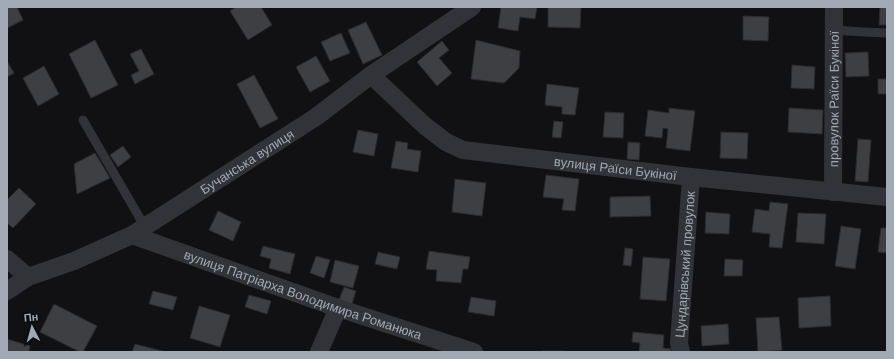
<svg xmlns="http://www.w3.org/2000/svg" width="894" height="359" font-family="'DM Sans',sans-serif">
<style>
.building{fill:#3d3f43;stroke:#2b2b2f}
.lines{fill:none;stroke-linecap:round;stroke-linejoin:round}
.lane{stroke:#323338;stroke-width:9}
.street{stroke:#323338;stroke-width:18}
.labels{text-anchor:middle;dominant-baseline:central;stroke-width:4;stroke-linejoin:round;paint-order:stroke}
.street-label{font-size:13px;fill:#a1a9b4;stroke:#0c0c0e}
</style>
<rect width="100%" height="100%" fill="#111113"/>
<path class="building" d="M7,7h10l6,13 -16,8z
M236,7h25l11,18 -24,15 -18,-29z
M501,7h36l-2,12 -15,-2 -2,14 -20,-3z
M548,7h33l-1,21 -32,-1z
M880,7h7v18h-8z
M743,16l26,1 -1,24 -25,-1z
M366,22l16,33 -19,9 -15,-34z
M341,33l9,20 -20,8 -9,-19z
M95,40l23,45 -27,13 -22,-44z
M476,40l44,11 -1,17 -15,15 -33,-4z
M442,41l7,9 -10,8 13,15 -15,13 -20,-24z
M141,49l13,25 -19,10 -4,-9 8,-4 -9,-17z
M868,52l1,24 -23,1 -1,-24z
M316,56l14,25 -20,11 -14,-25z
M7,61l7,12 -7,4z
M792,65l23,2 -1,22 -23,-1z
M44,66l15,28 -21,12 -15,-28z
M254,75l24,44 -18,9 -23,-44z
M878,79h9v15h-9z
M547,84l32,4 -4,27 -13,-1v-7l-17,-2z
M669,108l26,3 -5,40 -24,-3 2,-19 -5,-1 -1,10 -17,-2 3,-26 21,3z
M789,108l34,2 -1,24 -34,-2z
M605,112l19,1 -1,25 -20,-1z
M554,121l9,1 -2,16 -9,-1z
M358,130l20,4 -4,22 -21,-4z
M721,132l27,1 -1,26 -27,-1z
M858,139l13,1 -3,42 -13,-1z
M396,141l12,2 -1,6 14,2 -3,21 -27,-4z
M628,142l12,1 -1,17 -12,-1z
M123,146l8,11 -13,10 -8,-12z
M95,153l15,25 -33,16 -3,-30z
M546,175l33,4 -4,32 -13,-1 2,-11 -21,-2z
M455,179l31,4 -4,33 -30,-4z
M19,188l17,16 -23,24 -6,-5v-23z
M650,196l1,20 -41,1v-20z
M770,202l18,2 -6,44 -13,-1 1,-13 -18,-2 3,-23 14,2z
M218,211l23,11 -8,19 -24,-11z
M706,212l24,2 -1,20 -24,-1z
M798,213l28,1 -2,30 -28,-2z
M841,226l20,3 -6,40 -20,-3z
M881,228h6v25l-9,-1z
M263,246l32,8 -5,20 -21,-6 2,-9 -11,-3z
M625,248l8,1 -2,17 -8,-1z
M429,251l41,6 -2,12h-5l-2,14 -25,-2 1,-11 -11,-1z
M378,252l22,5 -3,12 -22,-5z
M316,256l14,4 -6,18 -14,-5z
M643,257l27,2 -4,42 -26,-2z
M725,259l18,1 -1,16h-18z
M335,260l24,6 -6,22 -23,-6z
M344,287l12,4 -4,13 -13,-4z
M153,291l24,6 -4,13 -24,-6z
M249,295l22,6 -4,13 -22,-7z
M830,296l1,30 -32,2 -1,-30z
M471,297l25,4 -2,15 -26,-4z
M54,304l43,22 -14,26h-3l-40,-20z
M199,306l31,9 -10,32 -30,-9z
M779,317l3,33 -24,2 -2,-34z
M728,324l1,20 -27,2 -1,-20z
M633,332l31,3 -1,13 8,1v3h-32l1,-9 -8,-1z
M7,339l23,7 -1,6h-22z
M135,344l31,8h-34z
M542,351h22v1h-22z"/>
<g class="lines">
<path class="lane" d="M833,30l31,2 23,1
M83,120l62,107"/>
<g class="street">
<path id="s1" d="M371,75l54,51 21,16 17,8 228,27 196,20"/>
<path id="s2" d="M833,192l1,-185"/>
<path id="s3" d="M132,235l206,73 136,44"/>
<path d="M7,259l21,18"/>
<path id="s4" d="M7,291l21,-14 46,-16 58,-26 184,-118 55,-42 101,-68"/>
<path d="M319,352l19,-44"/>
<path id="s5" d="M681,352l-2,-9 12,-166"/>
</g>
</g>
<g class="labels">
<g class="street-label">
<text stroke="none"><textPath href="#s2" startOffset="93">провулок Раїси Букіної</textPath></text>
<text stroke="none"><textPath href="#s4" startOffset="274">Бучанська вулиця</textPath></text>
<text stroke="none"><textPath href="#s1" startOffset="273">вулиця Раїси Букіної</textPath></text>
<text stroke="none"><textPath href="#s5" startOffset="88">Цундарівський провулок</textPath></text>
<text stroke="none"><textPath href="#s3" startOffset="181">вулиця Патріарха Володимира Романюка</textPath></text>
</g>
</g>
<rect width="894" height="359" fill="none" stroke="#a1a9b4" stroke-width="16"/>
<g transform="translate(32 327) rotate(354)" stroke="#0c0c0e" stroke-width="3" paint-order="stroke">
<path d="M0-3L7 15L0 10L-7 15Z" fill="#a1a9b4"/>
<text y="-6" font-size="11" font-weight="bold" text-anchor="middle" fill="#a1a9b4">Пн</text>
</g>
</svg>
